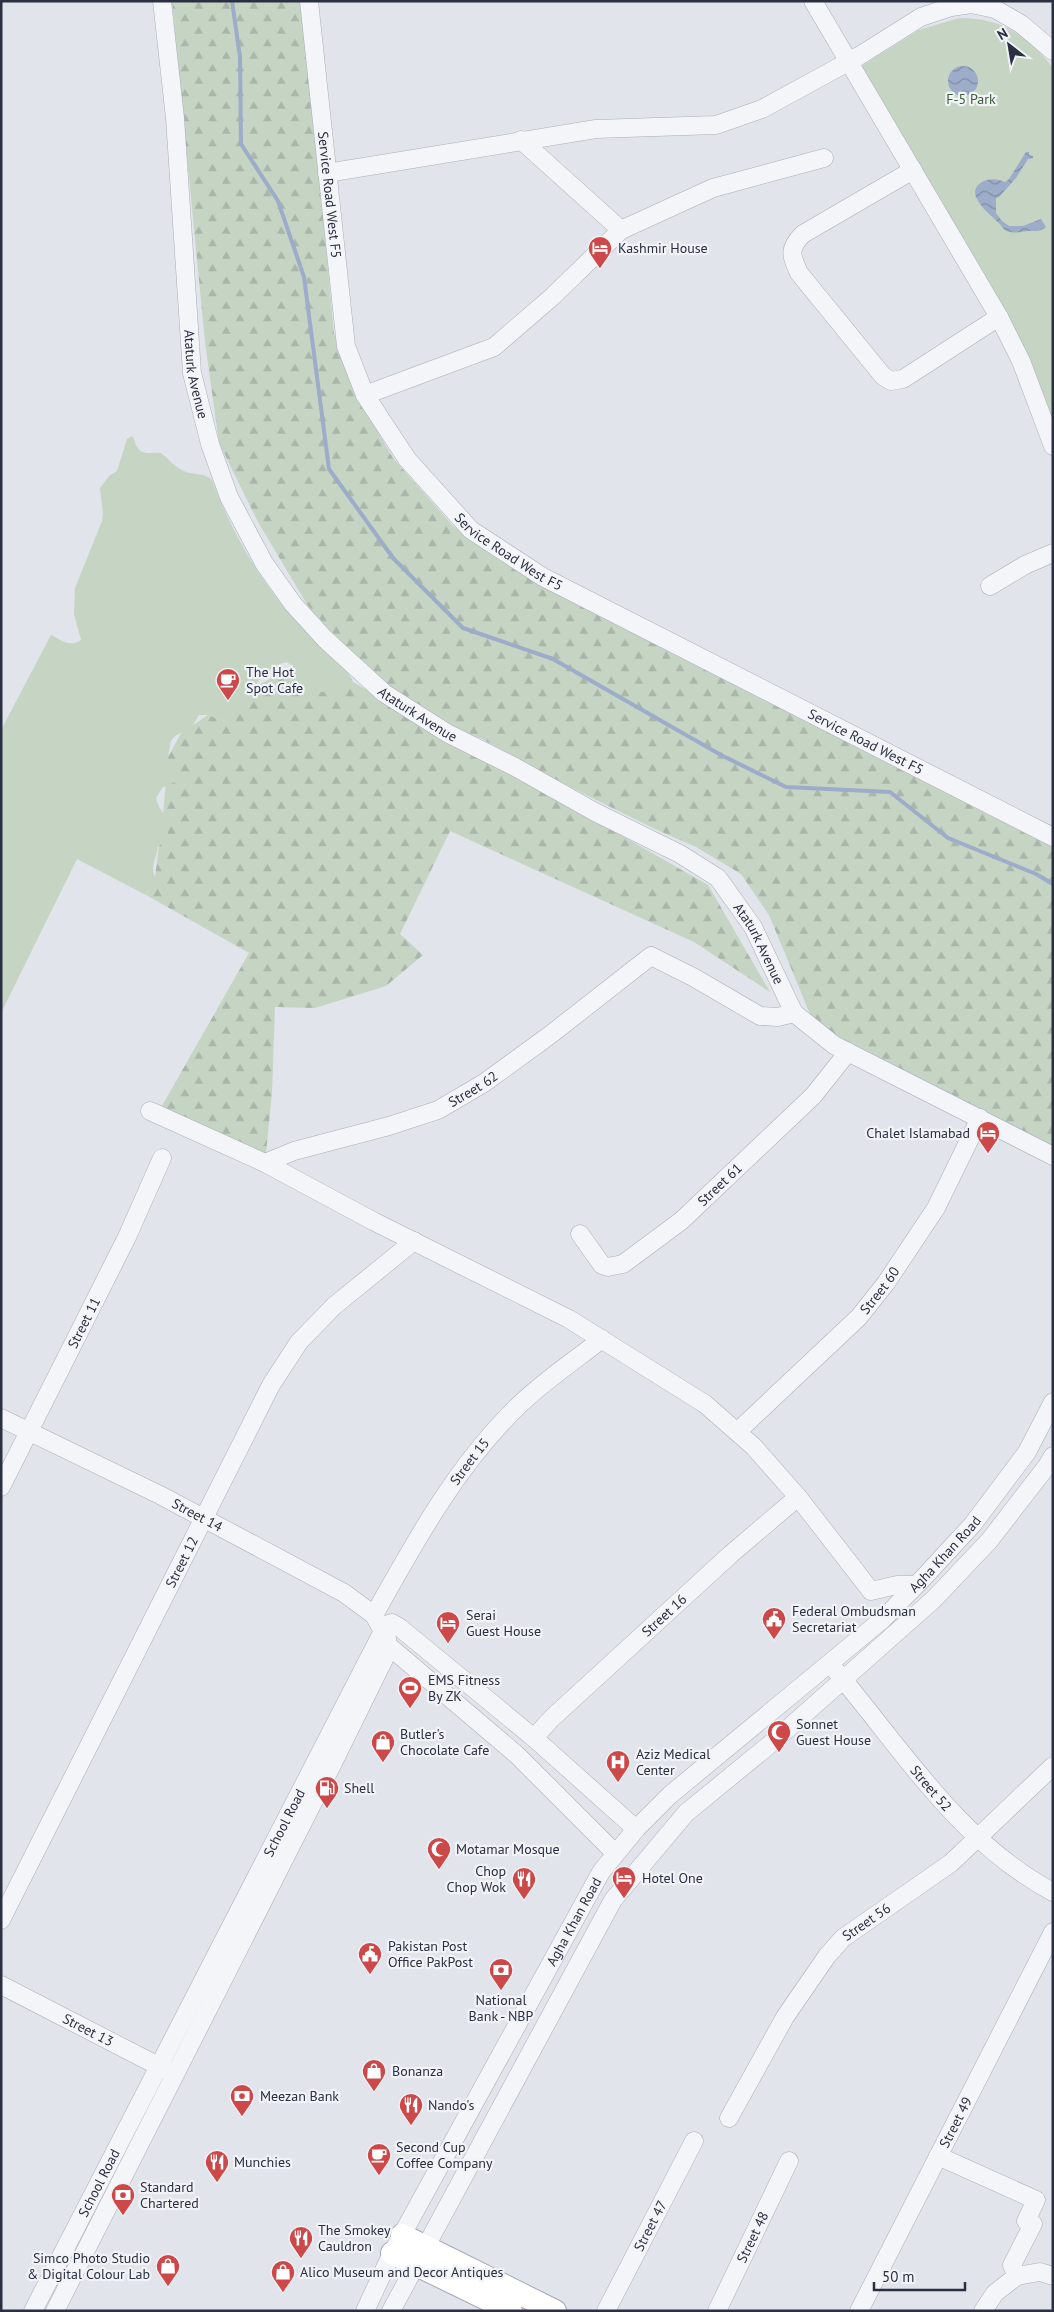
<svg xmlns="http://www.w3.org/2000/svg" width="1054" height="2312" font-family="'PT Sans',sans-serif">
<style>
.forest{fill:url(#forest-firs)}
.park{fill:#c5d4c3}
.water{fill:url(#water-waves)}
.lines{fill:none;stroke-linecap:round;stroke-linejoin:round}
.stream{stroke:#9dacc9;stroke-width:4}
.minor-casing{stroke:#aaaeb8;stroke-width:19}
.major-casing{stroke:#a1a6b5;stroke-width:24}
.minor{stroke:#f4f5f8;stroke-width:18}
.major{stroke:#fff;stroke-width:22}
.labels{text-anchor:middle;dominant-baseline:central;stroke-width:4.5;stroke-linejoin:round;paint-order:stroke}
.park-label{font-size:14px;fill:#395d37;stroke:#f1f3f7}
.street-label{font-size:14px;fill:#2a2f42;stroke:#f1f3f7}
.poi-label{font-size:14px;fill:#2a2f42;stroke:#f1f3f7;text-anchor:start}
</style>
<defs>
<pattern id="forest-firs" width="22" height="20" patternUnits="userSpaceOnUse" patternTransform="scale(1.25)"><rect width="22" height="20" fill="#c5d4c3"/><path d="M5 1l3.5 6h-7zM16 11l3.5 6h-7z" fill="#a9b6a9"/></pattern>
<pattern id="water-waves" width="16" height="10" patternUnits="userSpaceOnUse" patternTransform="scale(1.25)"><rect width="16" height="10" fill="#9dacc9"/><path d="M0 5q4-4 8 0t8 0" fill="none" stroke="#808ca5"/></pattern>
</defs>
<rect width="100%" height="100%" fill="#e1e4ea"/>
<path class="forest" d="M172,1h131l31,332 18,55 41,70 60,68 84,57 154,80 362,180v307l-238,-124 -46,-111 -28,-41 -45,-27 -41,-18 -85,-42 -88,-48 -34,-14 -69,-42 -71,-77 -50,-84 -39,-79 -14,-101z
M294,666l2,21 39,2 18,-7 355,203 62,107 -76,-50 -244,-111 -50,103 23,21 -37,31 -71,22 -40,-1 -3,86 -7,70 -103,-57 87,-153 -103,-58 9,-18 8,-62 5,-58 13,-24 27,-18 16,6 29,-33z"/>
<path class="park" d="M959,18c43,0 67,16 94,50v360l-193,-361 59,-37z
M132,436c4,4 2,7 5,11 6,9 15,5 24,6 9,7 14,15 25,19 9,3 19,1 26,8 20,53 50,106 90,146 9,10 50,45 51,56 -16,9 -46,17 -60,2l1,-18 -8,-4c-40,11 -32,52 -59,60l-19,-7h-9l-7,12 -17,9 -4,5 -3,16 10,24 -15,6 -7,11 3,9 10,14 -2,8 2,8 -11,10c-2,13 -9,20 -1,34l-9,9 -2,5 -69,-36 -76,154v-283l50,-95c10,5 20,13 30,5l-7,-26 1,-26 27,-67 1,-8 -3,-25 9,-12 8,-5 10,-32z"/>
<path class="water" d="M948 81a15 15 0 1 1 30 0a15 15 0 1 1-30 0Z
M1026,152h3v3l4,1v2l-5,1 -12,19 -17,19 -3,1v15l6,8 7,5h14l18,-7 5,8c-6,5 -11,4 -18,4 -8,1 -17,3 -23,-1 -2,-1 -4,-5 -5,-6 -9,-9 -38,-30 -18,-42 8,-4 15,-3 23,0l4,-3z"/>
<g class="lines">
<path class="stream" d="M232,1l8,56 1,87 37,57 26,76 25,192 64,89 70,70 90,31 168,96 65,32 104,5 58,46 88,36 17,10"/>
<g class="minor-casing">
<g id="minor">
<path id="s1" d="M162,1l13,117 17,255 18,71 19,53 35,66 29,41 32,35 59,54 63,40 68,34 80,45 85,42 38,24 35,49 41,86 40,32 219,111"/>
<path id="s2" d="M309,1l37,345 19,49 42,64 64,71 72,47 510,260"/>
<path d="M813,1l186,316 22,44 32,85"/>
<path d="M521,140l100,90"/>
<path d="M913,170l-110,64c-15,15 -12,21 -4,39l84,103 8,5 12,-2 96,-62"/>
<path d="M327,173l269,-44 120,-4 46,-16 97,-53 62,-39 30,-10 20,-3 24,5 26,15 32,27"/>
<path d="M365,395l129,-48 58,-50 69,-67 92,-42 111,-30"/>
<path d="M990,586l35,-21 28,-12"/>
<path d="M150,1111l115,52 108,58 196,98 136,85 48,42 45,51 73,94 26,-6h19"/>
<path id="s3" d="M265,1163l29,-12 95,-25 49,-16 46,-27 66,-48 101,-79 42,21 67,39 18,1 16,-4"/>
<path id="s4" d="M580,1234l22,31 6,2 15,-3 58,-43 132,-125 35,-44"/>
<path id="s5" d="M1,1418l159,77 184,98 30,22 13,24"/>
<path id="s6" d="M738,1431l121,-114 27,-34 50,-75 44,-90"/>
<path id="s7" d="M1,1487l126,-250 35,-79"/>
<path id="s8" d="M374,1615c41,-73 81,-147 142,-207 25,-25 58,-47 86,-69"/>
<path id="s9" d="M836,1671c66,78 124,172 217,221"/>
<path id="s10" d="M534,1738l17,-19 180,-165 67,-57"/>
<path id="s11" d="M1,1920l270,-535 28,-43 35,-36 80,-65"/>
<path id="s12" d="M1,1985l167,86"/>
<path id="s13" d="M729,2118l56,-101 42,-61 16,-18 108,-75 102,-97"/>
<path d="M938,2156l98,44 -10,21 7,3 -21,41 5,11 23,-4 13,4"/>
<path id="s14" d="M33,2311l353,-686 6,-2 7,4 135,111 102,91"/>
<path d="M55,2311l278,-548 57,-116 127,108 98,98"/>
<path id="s15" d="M365,2311l27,-58 209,-381 35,-43 34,-34 213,-176 42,-43 48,-52 54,-72 26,-50"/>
<path d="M391,2311l222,-411 73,-87 88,-72 159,-141 56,-59 58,-75 6,-10"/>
<path id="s16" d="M606,2311l88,-170"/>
<path id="s17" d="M717,2311l72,-150"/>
<path id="s18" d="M859,2311l194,-379"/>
<path d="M983,2311l12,-18 22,-17"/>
</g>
</g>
<g class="major-casing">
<path id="major" d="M402,2235l153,76
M392,2253l119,58"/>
</g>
<use href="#minor" class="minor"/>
<use href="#major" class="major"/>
</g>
<defs>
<g id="hotel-pin" transform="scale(1.25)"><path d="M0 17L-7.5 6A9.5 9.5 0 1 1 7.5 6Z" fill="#cd4949" stroke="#f1f3f7"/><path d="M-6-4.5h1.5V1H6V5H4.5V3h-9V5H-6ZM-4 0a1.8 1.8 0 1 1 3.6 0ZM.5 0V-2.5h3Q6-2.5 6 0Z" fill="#fff"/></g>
<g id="cafe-pin" transform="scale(1.25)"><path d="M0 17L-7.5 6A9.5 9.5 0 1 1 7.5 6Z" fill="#cd4949" stroke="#f1f3f7"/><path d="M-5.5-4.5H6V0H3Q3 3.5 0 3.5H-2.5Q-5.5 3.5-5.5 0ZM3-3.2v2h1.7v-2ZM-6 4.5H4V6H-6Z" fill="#fff"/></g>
<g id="civic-pin" transform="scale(1.25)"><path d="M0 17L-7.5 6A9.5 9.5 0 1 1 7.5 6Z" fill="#cd4949" stroke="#f1f3f7"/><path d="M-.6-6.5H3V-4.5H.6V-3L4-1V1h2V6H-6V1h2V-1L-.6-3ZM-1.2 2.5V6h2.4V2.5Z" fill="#fff"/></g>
<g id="stadium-pin" transform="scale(1.25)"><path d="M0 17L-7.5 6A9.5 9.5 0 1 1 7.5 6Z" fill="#cd4949" stroke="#f1f3f7"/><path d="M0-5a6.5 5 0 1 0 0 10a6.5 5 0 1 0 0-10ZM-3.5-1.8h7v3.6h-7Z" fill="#fff"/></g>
<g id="mosque-pin" transform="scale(1.25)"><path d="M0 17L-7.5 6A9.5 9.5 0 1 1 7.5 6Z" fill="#cd4949" stroke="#f1f3f7"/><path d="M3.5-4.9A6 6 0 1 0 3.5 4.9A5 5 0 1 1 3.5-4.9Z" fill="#fff"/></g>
<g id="shop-pin" transform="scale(1.25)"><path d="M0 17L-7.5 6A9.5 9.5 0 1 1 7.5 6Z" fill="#cd4949" stroke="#f1f3f7"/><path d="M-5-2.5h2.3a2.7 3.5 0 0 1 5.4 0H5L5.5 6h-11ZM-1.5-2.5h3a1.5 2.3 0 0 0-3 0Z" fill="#fff"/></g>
<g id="hospital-pin" transform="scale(1.25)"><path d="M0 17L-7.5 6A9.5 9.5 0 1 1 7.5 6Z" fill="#cd4949" stroke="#f1f3f7"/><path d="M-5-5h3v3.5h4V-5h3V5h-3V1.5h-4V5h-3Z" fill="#fff"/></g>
<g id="fuel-pin" transform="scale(1.25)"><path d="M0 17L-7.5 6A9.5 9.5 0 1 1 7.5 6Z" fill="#cd4949" stroke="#f1f3f7"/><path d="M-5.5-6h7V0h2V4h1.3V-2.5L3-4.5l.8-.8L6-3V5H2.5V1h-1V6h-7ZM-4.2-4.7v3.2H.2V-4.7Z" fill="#fff"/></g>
<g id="restaurant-pin" transform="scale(1.25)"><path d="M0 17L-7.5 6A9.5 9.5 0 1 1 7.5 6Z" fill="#cd4949" stroke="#f1f3f7"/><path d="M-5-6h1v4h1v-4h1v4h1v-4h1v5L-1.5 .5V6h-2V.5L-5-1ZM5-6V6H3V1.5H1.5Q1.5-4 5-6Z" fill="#fff"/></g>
<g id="bank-pin" transform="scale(1.25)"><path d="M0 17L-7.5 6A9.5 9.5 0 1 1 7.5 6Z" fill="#cd4949" stroke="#f1f3f7"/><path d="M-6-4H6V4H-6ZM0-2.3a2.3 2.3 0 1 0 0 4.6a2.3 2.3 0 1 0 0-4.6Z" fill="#fff"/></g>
</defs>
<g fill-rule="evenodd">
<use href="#hotel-pin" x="600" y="248"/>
<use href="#cafe-pin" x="228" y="680"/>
<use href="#hotel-pin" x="988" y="1133"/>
<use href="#civic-pin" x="774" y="1619"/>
<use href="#hotel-pin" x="448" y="1623"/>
<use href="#stadium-pin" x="410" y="1688"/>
<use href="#mosque-pin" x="779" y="1732"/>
<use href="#shop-pin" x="383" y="1742"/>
<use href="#hospital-pin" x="618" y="1762"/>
<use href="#fuel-pin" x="327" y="1788"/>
<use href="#mosque-pin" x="439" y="1849"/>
<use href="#hotel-pin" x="624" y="1878"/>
<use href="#restaurant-pin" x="524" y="1879"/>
<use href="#civic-pin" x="370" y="1954"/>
<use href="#bank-pin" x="501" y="1970"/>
<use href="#shop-pin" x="374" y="2071"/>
<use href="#bank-pin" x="242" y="2096"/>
<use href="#restaurant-pin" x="411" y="2105"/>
<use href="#cafe-pin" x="379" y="2155"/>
<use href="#restaurant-pin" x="217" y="2162"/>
<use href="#bank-pin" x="123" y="2195"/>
<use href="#restaurant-pin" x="301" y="2238"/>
<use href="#shop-pin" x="168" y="2266"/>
<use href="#shop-pin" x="283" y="2272"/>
</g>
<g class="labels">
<g class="park-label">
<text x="971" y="99">F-5 Park</text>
</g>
<g class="street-label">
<text stroke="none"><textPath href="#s2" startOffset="195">Service Road West F5</textPath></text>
<text stroke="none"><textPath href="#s1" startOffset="375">Ataturk Avenue</textPath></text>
<text stroke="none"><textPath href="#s2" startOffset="615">Service Road West F5</textPath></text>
<text stroke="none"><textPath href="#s1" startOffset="795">Ataturk Avenue</textPath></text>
<text stroke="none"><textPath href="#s2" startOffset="1020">Service Road West F5</textPath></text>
<text stroke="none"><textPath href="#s1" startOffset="1215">Ataturk Avenue</textPath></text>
<text stroke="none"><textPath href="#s3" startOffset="222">Street 62</textPath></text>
<text stroke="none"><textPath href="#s4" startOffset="185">Street 61</textPath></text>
<text stroke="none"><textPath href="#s6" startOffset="200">Street 60</textPath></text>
<text stroke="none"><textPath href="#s7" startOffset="184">Street 11</textPath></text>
<text stroke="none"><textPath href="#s8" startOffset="181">Street 15</textPath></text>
<text stroke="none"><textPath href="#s5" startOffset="219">Street 14</textPath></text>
<text stroke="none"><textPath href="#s15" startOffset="968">Agha Khan Road</textPath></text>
<text stroke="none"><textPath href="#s11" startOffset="401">Street 12</textPath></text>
<text stroke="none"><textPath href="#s10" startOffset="179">Street 16</textPath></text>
<text stroke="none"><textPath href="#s9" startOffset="151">Street 52</textPath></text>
<text stroke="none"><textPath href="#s14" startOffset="549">School Road</textPath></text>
<text stroke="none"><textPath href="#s15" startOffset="442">Agha Khan Road</textPath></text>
<text stroke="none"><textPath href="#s13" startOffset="242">Street 56</textPath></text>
<text stroke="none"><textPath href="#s12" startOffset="98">Street 13</textPath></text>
<text stroke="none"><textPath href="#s18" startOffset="212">Street 49</textPath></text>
<text stroke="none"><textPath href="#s14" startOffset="144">School Road</textPath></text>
<text stroke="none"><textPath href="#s16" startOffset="96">Street 47</textPath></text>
<text stroke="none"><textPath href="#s17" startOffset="82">Street 48</textPath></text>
</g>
<g class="poi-label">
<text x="618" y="248">Kashmir House</text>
<text x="246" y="672">The Hot<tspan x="246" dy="16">Spot Cafe</tspan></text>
<text x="970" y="1133" text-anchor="end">Chalet Islamabad</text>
<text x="792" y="1611">Federal Ombudsman<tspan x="792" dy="16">Secretariat</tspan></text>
<text x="466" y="1615">Serai<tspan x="466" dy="16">Guest House</tspan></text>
<text x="428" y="1680">EMS Fitness<tspan x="428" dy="16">By ZK</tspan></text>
<text x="796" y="1724">Sonnet<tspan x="796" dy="16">Guest House</tspan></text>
<text x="400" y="1734">Butler's<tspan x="400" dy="16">Chocolate Cafe</tspan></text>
<text x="636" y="1754">Aziz Medical<tspan x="636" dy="16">Center</tspan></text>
<text x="344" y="1788">Shell</text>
<text x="456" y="1849">Motamar Mosque</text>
<text x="506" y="1871" text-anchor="end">Chop<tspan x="506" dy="16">Chop Wok</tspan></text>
<text x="642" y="1878">Hotel One</text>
<text x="388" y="1946">Pakistan Post<tspan x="388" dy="16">Office PakPost</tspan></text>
<text x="501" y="2000" text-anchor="middle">National<tspan x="501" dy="16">Bank - NBP</tspan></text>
<text x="392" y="2071">Bonanza</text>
<text x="260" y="2096">Meezan Bank</text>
<text x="428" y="2105">Nando's</text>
<text x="396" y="2147">Second Cup<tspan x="396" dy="16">Coffee Company</tspan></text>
<text x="234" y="2162">Munchies</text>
<text x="140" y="2187">Standard<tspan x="140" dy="16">Chartered</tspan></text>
<text x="318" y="2230">The Smokey<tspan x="318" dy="16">Cauldron</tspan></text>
<text x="150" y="2258" text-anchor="end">Simco Photo Studio<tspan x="150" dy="16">&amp; Digital Colour Lab</tspan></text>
<text x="300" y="2272">Alico Museum and Decor Antiques</text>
</g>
</g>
<rect width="1054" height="2312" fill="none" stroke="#2a2f42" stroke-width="5"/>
<g transform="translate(1009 45) rotate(329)" stroke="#f1f3f7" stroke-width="4" paint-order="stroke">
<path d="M0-4L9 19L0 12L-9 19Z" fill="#2a2f42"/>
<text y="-8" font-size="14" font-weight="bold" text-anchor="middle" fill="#2a2f42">N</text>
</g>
<path d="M874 2282v8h91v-8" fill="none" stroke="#2a2f42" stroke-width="2.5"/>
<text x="882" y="2282" font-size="15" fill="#2a2f42" stroke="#f1f3f7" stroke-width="4" paint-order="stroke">50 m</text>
</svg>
